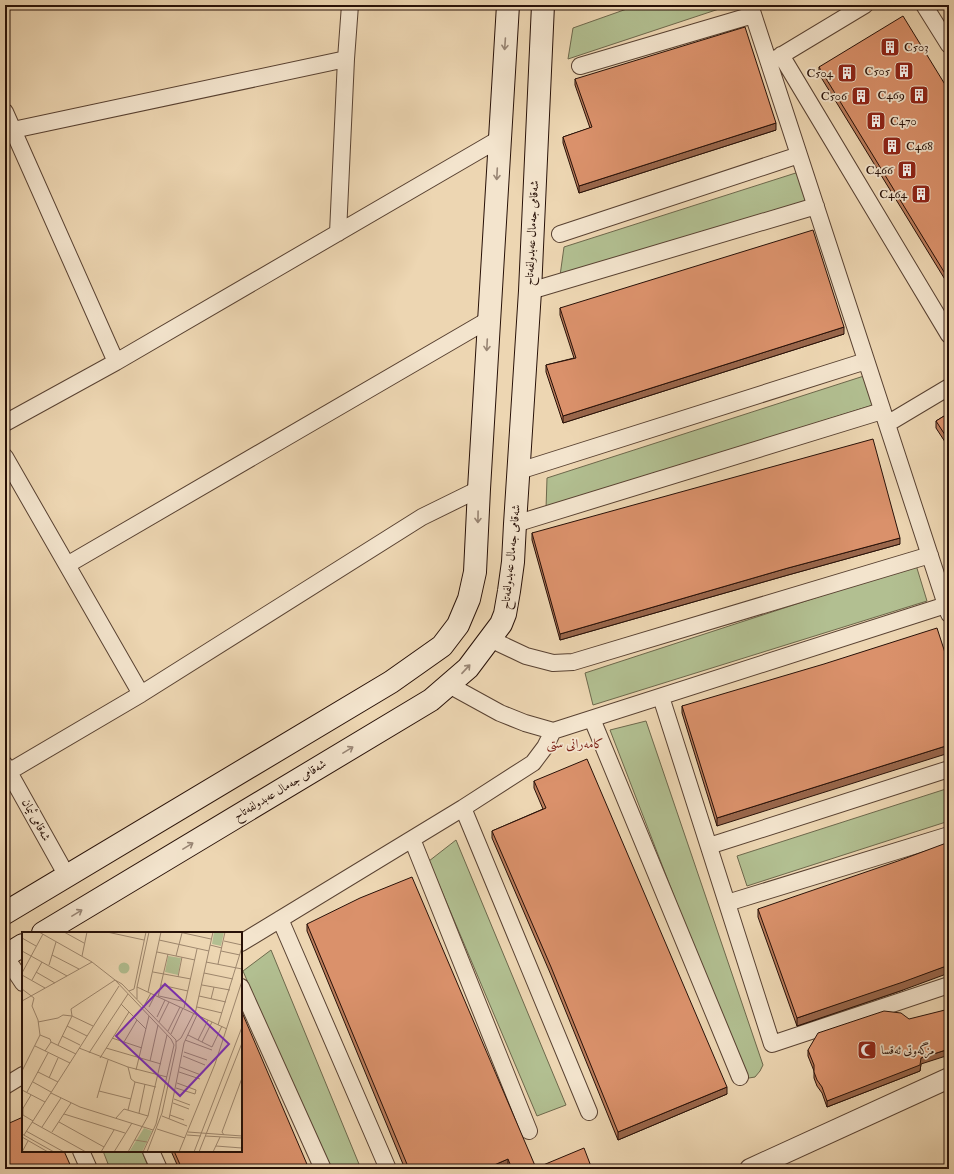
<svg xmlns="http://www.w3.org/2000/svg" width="954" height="1174" font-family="'IM FELL Double Pica',Amiri,serif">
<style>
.garden{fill:#b2bf91;stroke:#6d684c}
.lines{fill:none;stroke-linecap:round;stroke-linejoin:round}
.minor-casing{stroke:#594232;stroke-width:18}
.tertiary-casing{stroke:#594232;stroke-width:22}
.secondary-casing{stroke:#281108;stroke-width:24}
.minor{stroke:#f3e4cd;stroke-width:16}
.tertiary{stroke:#f3e4cd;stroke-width:20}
.secondary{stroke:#f3e4cd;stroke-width:22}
.wall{fill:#bb7d5c;stroke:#281108}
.shaded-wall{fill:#99664b;stroke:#281108}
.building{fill:#da916b;stroke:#281108}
.oneway{stroke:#988574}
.labels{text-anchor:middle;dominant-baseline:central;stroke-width:3.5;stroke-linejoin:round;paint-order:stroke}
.poi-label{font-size:12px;fill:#281108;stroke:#f3e4cd;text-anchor:end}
.street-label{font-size:12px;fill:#281108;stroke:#f3e4cd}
.neighbourhood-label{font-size:13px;fill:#7a1f14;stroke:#f3e4cd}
.inset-road{fill:none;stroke:#9e876e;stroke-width:1}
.view{fill:#7b2cbf;fill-opacity:0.15;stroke:#7b2cbf;stroke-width:2}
.inset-edge{fill:none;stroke:#281108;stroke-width:2}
</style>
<rect width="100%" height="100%" fill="#edd6b2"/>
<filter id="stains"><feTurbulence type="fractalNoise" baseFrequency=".005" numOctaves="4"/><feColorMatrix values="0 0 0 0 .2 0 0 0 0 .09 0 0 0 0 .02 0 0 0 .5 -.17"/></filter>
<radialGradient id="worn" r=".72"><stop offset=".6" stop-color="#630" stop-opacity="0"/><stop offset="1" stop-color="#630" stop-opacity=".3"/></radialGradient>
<path class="garden" d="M638,5h93l-163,54 5,-31z
M802,171l10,30 -253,82 5,-36z
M867,375l9,29 -330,105 1,-31z
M916,565l11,36 -334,104 -8,-32z
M646,721l117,344 -3,6 -5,6 -6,1 -6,-3 -133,-345z
M949,788v33l-202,65 -10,-30z
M456,840l110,265 -29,11 -108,-255z
M271,950l90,219h-34l-84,-198z
M103,1151h39l7,18h-39z"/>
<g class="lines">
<g class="minor-casing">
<path id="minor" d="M750,5l199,609
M924,5l25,40
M781,55l168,280
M772,61l93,-56
M580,66l173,-51
M5,112l111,250
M13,130l333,-71
M338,233l8,-174 4,-54
M560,234l239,-79
M530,291l286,-85
M5,423l111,-61 383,-223
M887,424l62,-37
M5,457l136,237
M519,471l347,-110
M515,524l367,-113
M67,565l421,-245
M490,639l36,17 27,7 20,-1 357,-107
M449,685l51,28 25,10 28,8
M661,697l111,347 177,-59
M592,719l148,358
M5,765l62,111
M5,774l136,-80 281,-177 57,-28
M463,808l126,304
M412,839l117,292
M709,846l240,-77
M727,903l222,-68
M280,919l108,250
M241,943l222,-135 70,-45 12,-16 8,-16 393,-126
M5,956l18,27
M241,987l82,182
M5,1086l18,-11
M81,1151l8,18
M151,1151l8,18"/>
</g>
<g class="tertiary-casing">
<path id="tertiary" d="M750,1169l199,-91"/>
</g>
<g class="secondary-casing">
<path id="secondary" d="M5,913l386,-231 51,-36 16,-21 11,-26 6,-27 4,-83 29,-484
M43,933l388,-233 37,-32 33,-44 4,-10 4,-23 4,-29 2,-38 15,-233 13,-286
M5,956l18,-11"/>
</g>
<use href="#minor" class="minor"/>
<use href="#tertiary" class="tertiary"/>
<use href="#secondary" class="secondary"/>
</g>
<path class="wall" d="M819,67l130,24v195l-130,-212z
M575,79l201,51 -197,63 -16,-50v-6l27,-9 -15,-43z
M560,308l284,26 -281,89 -17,-51v-7l28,-7 -14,-43z
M949,413v35l-13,-20v-7z
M532,533l368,11 -112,31 -228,65 -28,-100z
M949,665l-232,161 -35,-113v-7z
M534,781l193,313 -109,46 -67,-165 -59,-137v-7l51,-22 -9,-21z
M758,909l145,81 -106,36 -39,-109z
M307,924l229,244 56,1h-83l-1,-2 -5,2h-98l-98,-238z
M808,1050l113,14 -1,7 -93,36 -5,-14 -5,-7 -3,-8v-7l-6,-15z
M171,1151h70l68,18h-130z"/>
<path class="shaded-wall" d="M776,123v7l-197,63v-7z
M844,327v7l-281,89v-7z
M900,538v6l-112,31 -228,65v-6l228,-66z
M949,745v8l-232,73v-8z
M949,965v8l-46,17 -106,36v-8z
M949,1049v6l-28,9 -1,7 -93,36v-6l94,-43z
M727,1087v7l-109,46v-8z
M508,1159v8l-5,2h-18z"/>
<path class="building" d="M903,16l46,75v189l-130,-213z
M745,27l31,96 -197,63 -16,-49 29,-10 -17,-48z
M813,230l31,97 -281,89 -17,-51 30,-7 -16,-50z
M949,413v28l-13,-20z
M873,439l27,99 -112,30 -228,66 -28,-101z
M937,628l12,37v80l-232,73 -35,-112 142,-42z
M587,759l140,328 -109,45 -67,-165 -59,-136 54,-23 -12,-27z
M949,842v123l-46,17 -106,36 -39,-109 140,-48z
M412,877l124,291 48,-20 8,21h-80l-4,-10 -23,10h-76l-102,-245 53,-26z
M949,1009v40l-28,9 -1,7 -93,36 -5,-14 -5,-7 -3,-8v-7l-6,-15 10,-17 66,-22 17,2 8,6z
M241,1010l68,159h-127l-8,-18h67z
M23,1117v34h41l8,18h-67v-44z"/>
<defs><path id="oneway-shaft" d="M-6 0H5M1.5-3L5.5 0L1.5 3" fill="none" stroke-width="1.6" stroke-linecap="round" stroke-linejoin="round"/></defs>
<g class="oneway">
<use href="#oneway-shaft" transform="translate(505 44) rotate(94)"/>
<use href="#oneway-shaft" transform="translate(497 174) rotate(93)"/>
<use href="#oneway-shaft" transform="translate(487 345) rotate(93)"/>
<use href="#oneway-shaft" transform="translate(478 517) rotate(91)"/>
<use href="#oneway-shaft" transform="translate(466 669) rotate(-47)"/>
<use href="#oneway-shaft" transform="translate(348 750) rotate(-31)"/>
<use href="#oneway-shaft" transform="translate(188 846) rotate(-31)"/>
<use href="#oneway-shaft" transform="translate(77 913) rotate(-31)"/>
</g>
<defs>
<g id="building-square" transform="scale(1)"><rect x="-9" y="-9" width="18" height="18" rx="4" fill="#8f2418" stroke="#f3e4cd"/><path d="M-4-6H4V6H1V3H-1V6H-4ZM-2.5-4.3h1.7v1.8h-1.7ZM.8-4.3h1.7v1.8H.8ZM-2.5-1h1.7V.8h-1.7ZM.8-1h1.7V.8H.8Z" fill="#fff"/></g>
<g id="mosque-square" transform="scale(1)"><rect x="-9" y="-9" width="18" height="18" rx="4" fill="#8f2418" stroke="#f3e4cd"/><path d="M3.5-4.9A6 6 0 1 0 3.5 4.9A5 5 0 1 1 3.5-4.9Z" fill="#fff"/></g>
</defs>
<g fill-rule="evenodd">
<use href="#building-square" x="890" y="47"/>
<use href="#building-square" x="904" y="71"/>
<use href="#building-square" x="847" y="73"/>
<use href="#building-square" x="919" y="95"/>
<use href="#building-square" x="861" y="96"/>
<use href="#building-square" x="876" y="121"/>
<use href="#building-square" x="892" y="146"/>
<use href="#building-square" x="907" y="170"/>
<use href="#building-square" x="921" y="194"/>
<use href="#mosque-square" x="867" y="1050"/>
</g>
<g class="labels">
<g class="poi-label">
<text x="904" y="47" text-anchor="start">C503</text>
<text x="890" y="71">C505</text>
<text x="833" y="73">C504</text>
<text x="905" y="95">C469</text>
<text x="847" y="96">C506</text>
<text x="890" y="121" text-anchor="start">C470</text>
<text x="906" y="146" text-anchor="start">C468</text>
<text x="893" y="170">C466</text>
<text x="907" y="194">C464</text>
<text x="881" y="1050" text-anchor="start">مزگەوتی ئەقسا</text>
</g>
<g class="street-label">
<text transform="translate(532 233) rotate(-87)">شەقامی جەمال عەبدولفەتاح</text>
<text transform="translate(511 557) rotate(-84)">شەقامی جەمال عەبدولفەتاح</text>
<text transform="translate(280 790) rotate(-31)">شەقامی جەمال عەبدولفەتاح</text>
<text transform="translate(36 820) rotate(61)">شەقامی ئیمان</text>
</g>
<g class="neighbourhood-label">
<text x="575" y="744">كامه‌رانی ستی</text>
</g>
</g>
<g transform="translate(22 932)">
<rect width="220" height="220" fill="#edd6b2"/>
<path d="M192,0h10l-3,14 -9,-2zM146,24l13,2 -3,17 -13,-3z" fill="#b2bf91"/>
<path d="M122,196l8,3 -10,21h-13z" fill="#b2bf91"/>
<path d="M96.5 36a5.5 5.5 0 1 1 11 0a5.5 5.5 0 1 1-11 0Z" fill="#b2bf91"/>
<path class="inset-road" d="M17,0l53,30 23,18 -44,29 1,7 21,10M42,0l20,11M85,0l37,8M157,0l32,7M0,6l14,8M137,8l50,11M202,9l18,4M188,13l12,3M0,19l45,25M199,19l19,4M135,20l38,8M30,23l27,14M60,24l5,-24M154,24l6,-23M184,30l36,7M196,32l7,-32M27,33l7,-23M14,40l19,11M131,40l38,7M0,41l21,-39M182,41l29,6M0,43l23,13M156,45l4,-20M10,48l10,-18M93,48l7,4 54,56v8l-14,65 -15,39M93,48l56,59 3,6 -18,79 -13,28M139,53l27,6M180,53l28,5M115,55l90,42M0,57l12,9 -2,8 6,14 2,15 10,4 1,3M107,59l5,-2 12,-57M126,60l13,-60M137,64l27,6M177,64l27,6M136,65l10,-43M115,67v-12l12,-55M189,67l3,-12M0,69l70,-39M99,72l25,25M123,72l6,-11M127,75l6,-12M175,75l25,6M162,76l13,-59M173,82l18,-82M135,85l8,-17M16,90l20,-4 5,-3 9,1 -14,29M137,90l10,-20M196,93l24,-78M45,94l20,10M146,99l12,-24M149,102l12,-26M166,103l24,12 10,-21M40,104l18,9M90,106l30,10M163,108l27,10M176,108l10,-20M102,110l13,-22M154,110l5,-4 13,-25M180,110l10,-20M13,114l35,17M57,116l49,19 39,10M84,116l55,16M23,119l6,-9 25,12M162,120l23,8M67,121l39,-59M161,124l22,9M78,126l29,-46M128,129l8,-36M106,135l3,12 4,3M158,135l21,8M114,138l13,-54M0,139l18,-36M16,140l20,10M157,140l21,7M27,146l9,-20M11,150l18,10M154,156l19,6 1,-4 -19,-7M0,158l23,12M77,159l32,8M5,160l21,-39M29,161l29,14 73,23M75,166l11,-38M152,167l16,6M151,171l16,6M1,176v7l10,6M0,178l9,-15M106,178l7,-28 21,5M117,181l6,-29M42,182l61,19M148,183l14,5M140,184l25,10M94,186l8,-9 24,7M147,187l15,-76 13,-28M10,190l54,30M37,190l45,25M20,195l19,-29M135,197l28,9M4,199l38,21M30,200l19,-29M166,200l54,4M0,202l32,18M2,203l95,-149M165,203l14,1M202,203l-2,-3 20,-54M183,204l37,2M0,205l26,15M113,208l12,2M194,214l26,2M0,220l6,-11M79,220l13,-22M92,220l18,-29M106,220l20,-36 19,-81M157,220l36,-88 27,-83M172,220l48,-125M177,220l43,-109M191,220l7,-15"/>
<path class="view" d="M143,52l64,60 -49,52 -64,-60z"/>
<rect width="220" height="220" class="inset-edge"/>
</g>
<rect width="954" height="1174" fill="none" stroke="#edd6b2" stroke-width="20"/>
<rect x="6" y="6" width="942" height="1162" fill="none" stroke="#281108" stroke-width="2"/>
<rect x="10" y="10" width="934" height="1154" fill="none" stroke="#281108"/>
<rect width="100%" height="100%" filter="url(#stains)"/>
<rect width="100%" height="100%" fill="url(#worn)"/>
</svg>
